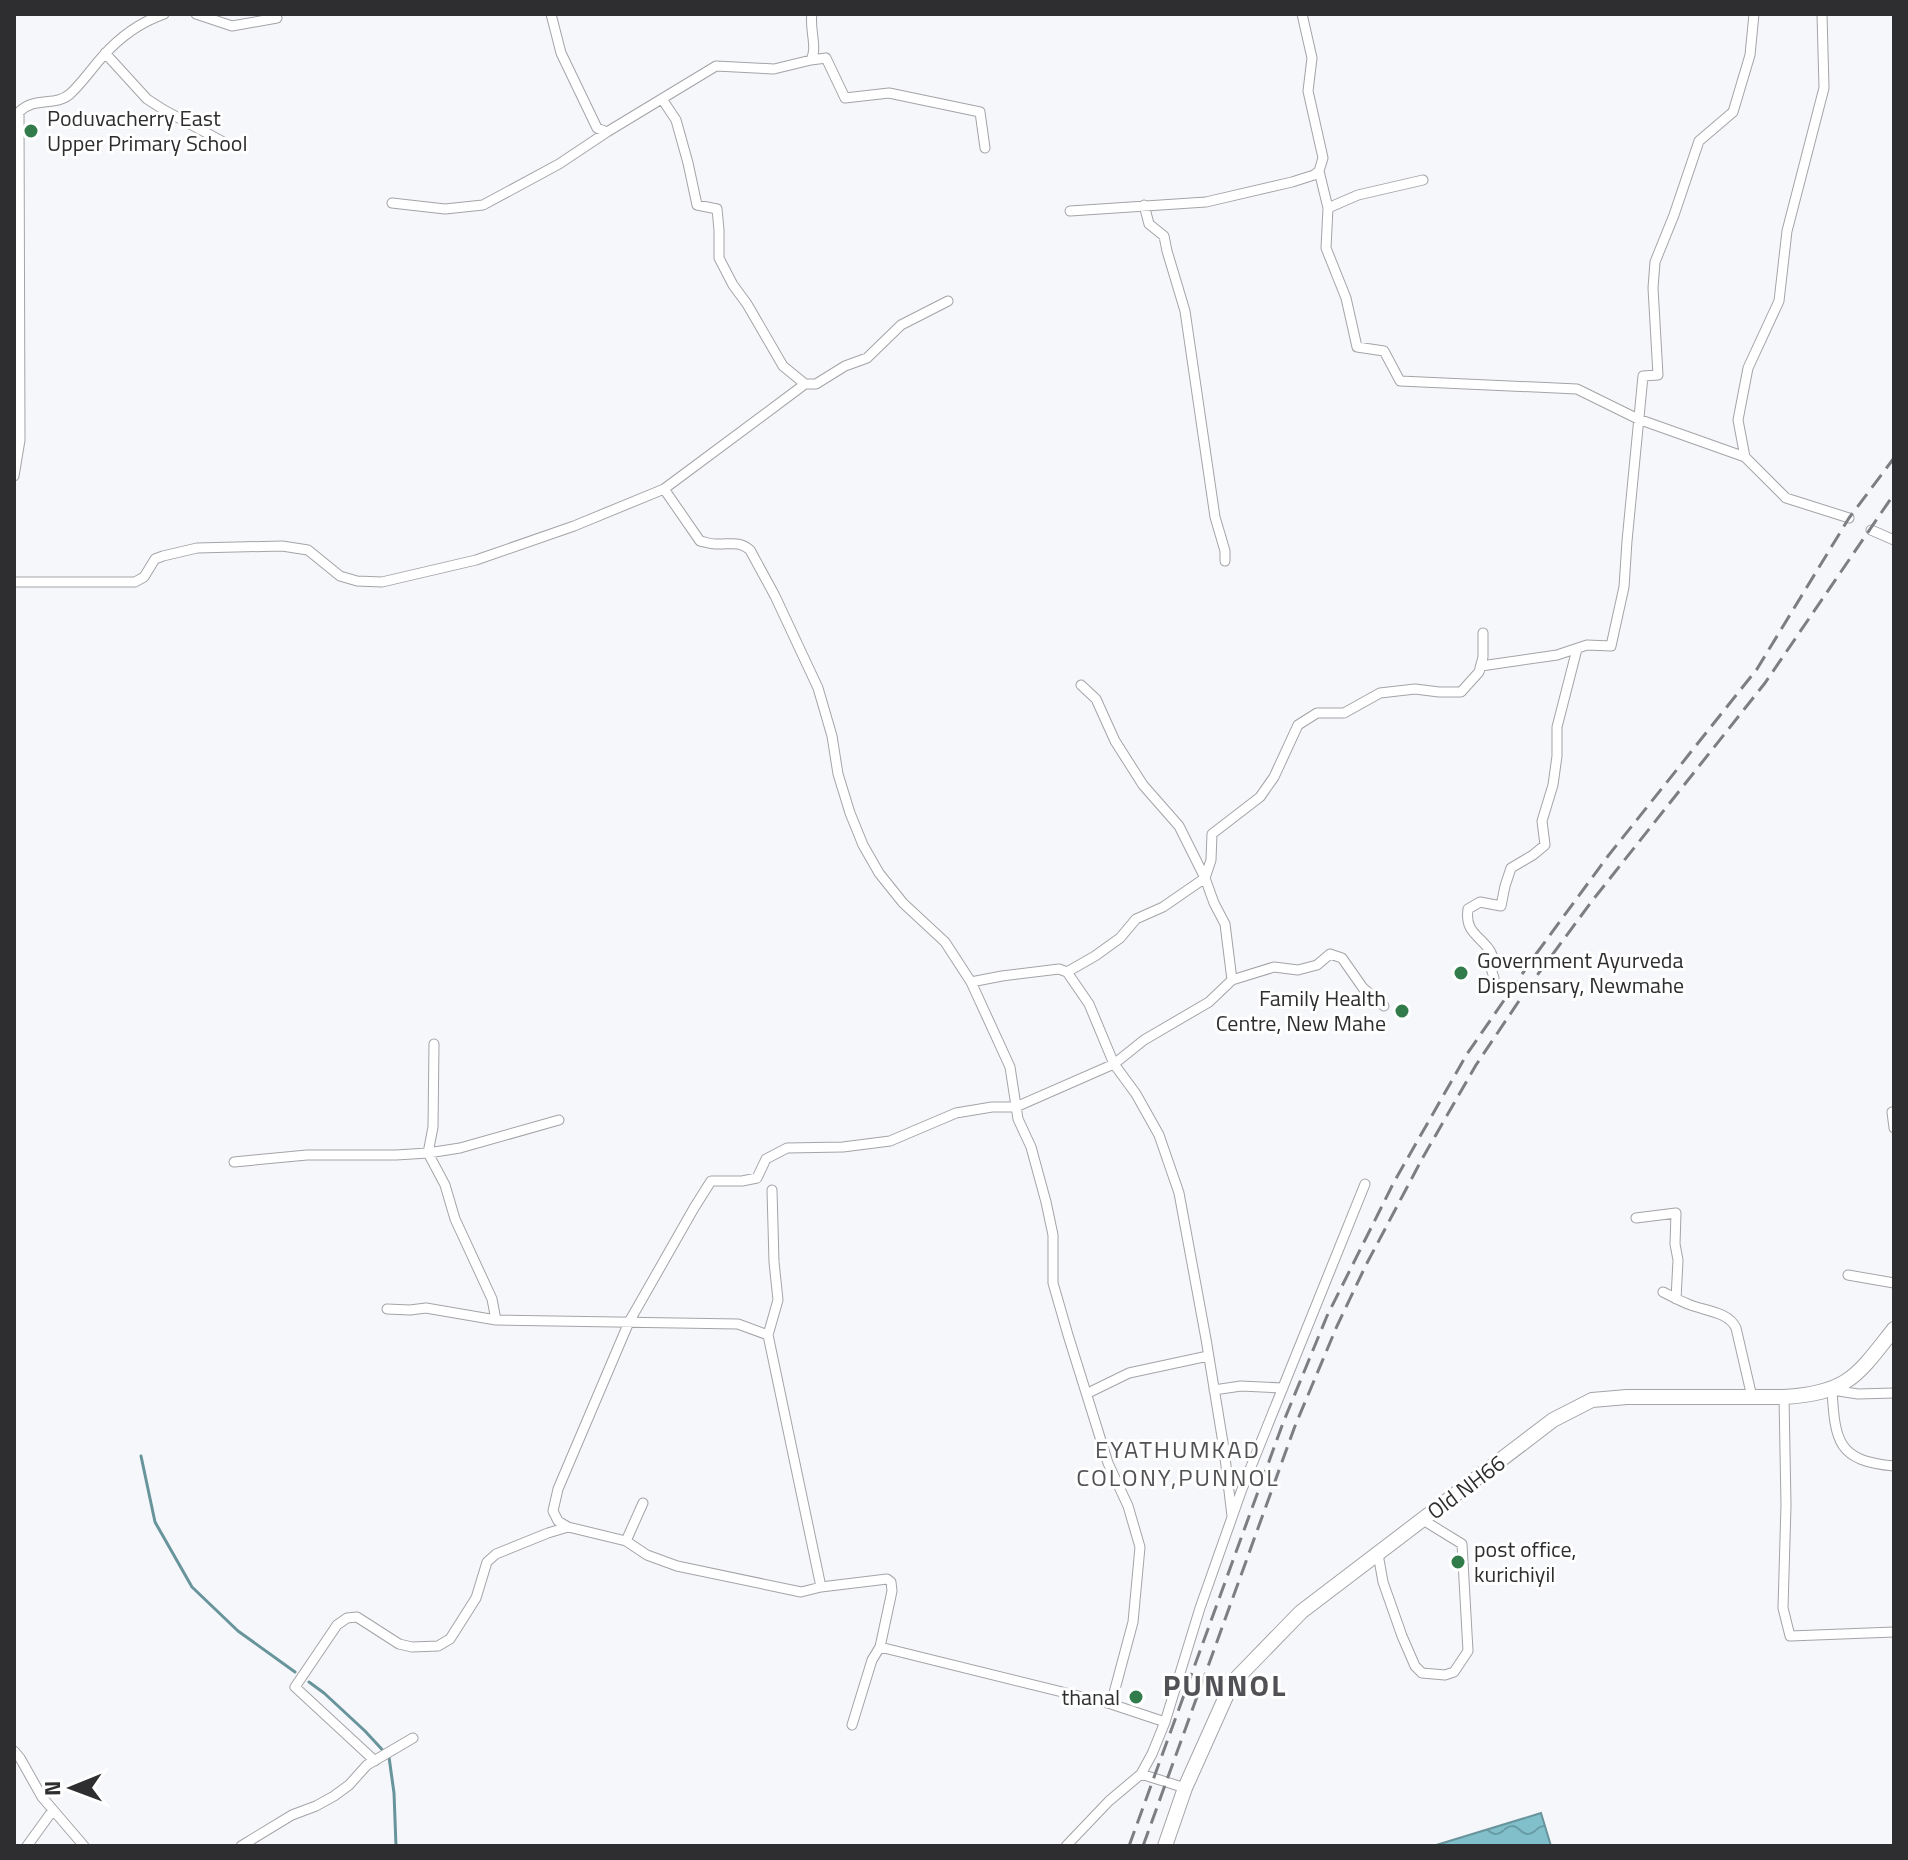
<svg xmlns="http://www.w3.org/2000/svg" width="1908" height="1860" font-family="'Titillium Web',sans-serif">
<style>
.water{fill:url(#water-waves);stroke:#68949c;stroke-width:2}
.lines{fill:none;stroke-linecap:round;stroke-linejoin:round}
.stream{stroke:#68949c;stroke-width:3}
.minor-casing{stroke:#a4a4a8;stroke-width:11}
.primary-casing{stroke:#a4a4a8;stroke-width:16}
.minor{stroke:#fff;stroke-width:9}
.primary{stroke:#fff;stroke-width:14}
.rail{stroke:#7d7e81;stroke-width:3;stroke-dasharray:16 8;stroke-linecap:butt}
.poi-dot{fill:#317c4a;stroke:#fff;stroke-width:3}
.labels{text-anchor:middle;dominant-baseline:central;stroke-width:6;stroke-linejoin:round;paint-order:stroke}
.poi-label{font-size:22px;fill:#2e2e30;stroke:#fff;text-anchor:start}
.street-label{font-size:22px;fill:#2e2e30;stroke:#fff}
.neighbourhood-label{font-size:24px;letter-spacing:2px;fill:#525256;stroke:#fff}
.district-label{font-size:30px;font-weight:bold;letter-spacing:2px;fill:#525256;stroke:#fff}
</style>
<defs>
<pattern id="water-waves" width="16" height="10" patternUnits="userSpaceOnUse" patternTransform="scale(2)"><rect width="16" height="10" fill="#81c0cb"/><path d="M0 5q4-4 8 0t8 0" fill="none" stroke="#6a9ca5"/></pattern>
</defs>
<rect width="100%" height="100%" fill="#f6f7fb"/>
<path class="water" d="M1541,1813l10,33h-118z"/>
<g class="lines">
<path class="stream" d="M141,1456l14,66 37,65 46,44 57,41
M309,1682l15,11 41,38 24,26 5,36 2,53"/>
<g class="minor-casing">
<path id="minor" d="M196,14l36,12 45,-8
M551,14l10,39 36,75 10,4 109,-66 58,3 37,-9c7,-13 -2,-31 1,-46
M105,53l42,46 17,11 65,35
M811,60l15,-2 19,40 44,-5 91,19 5,36
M662,99l14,21 12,43 9,42 20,4 2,21v28l14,27 14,19 36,62 22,18h11l29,-18 22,-8 34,-33 47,-24
M1319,171l9,37 -2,40 20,50 11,49 27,4 16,30 177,8 61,30 107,38 41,41 63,20
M392,203l53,6 38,-4 76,-41 48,-32
M1144,205l5,19 15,12 3,15 18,60 30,206 10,34v10
M1328,208l30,-13 65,-15
M1070,211l136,-9 86,-20 22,-7 5,-4 4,-13 -15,-67 4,-33 -10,-44
M1745,457l-7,-37 10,-52 31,-67 8,-70 37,-143 -2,-74
M14,476l6,-36 -1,-328c16,-16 36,-5 51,-18 12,-11 22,-26 33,-38 16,-18 38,-34 61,-42
M664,489l141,-105
M1871,530l23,10
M14,582h121l9,-5 11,-18 8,-3 34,-8 85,-2 26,4 32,26 17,5 25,1 94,-22 98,-34 90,-37 36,52c5,1 10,3 15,3 14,1 24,-4 35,6l25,46 43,92 14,48 6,38 12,39 13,32 16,28 24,30 42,39 26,40 39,85 8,52 13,28 15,55 7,33v48l15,52 40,128 20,43 12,41 -7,75 -22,82 54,18 -13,32 -11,20 -32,27 -43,45
M1481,666l76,-11 30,-10 24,1 13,-59 3,-46 16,-165 15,-1 -5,-87 2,-26 19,-47 25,-74 34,-29 17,-57 4,-41
M1081,685l15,14 19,42 28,44 36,41 26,52 9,25 11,21 7,56
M1067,972l28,-16 25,-18 16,-19 27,-12 42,-29 6,-18 1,-26 48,-37 14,-20 24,-52 19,-12h27l36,-20 35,-4 24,3h22l18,-20 4,-15v-24
M1494,978l-4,-13 4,-5c-2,-4 -3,-9 -6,-12 -11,-14 -23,-17 -20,-39l12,-7 21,4 4,-20 6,-18 22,-13 12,-10 -3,-24 11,-36 4,-29v-29l20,-78
M971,982l31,-6 57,-7 8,3 22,32 25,60 22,30 23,41 20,58 27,146 18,110 8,67
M434,1044l-1,83 -5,26 17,32 10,34 37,80 4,21
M1892,1112l2,16
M234,1162l73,-7h89l32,-2 32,-5 99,-28
M1636,1218l40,-5 -1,31 3,16 -2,39
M1848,1275l46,8
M1663,1292c8,4 17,9 25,12 16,7 40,7 48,24l16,69
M387,1309l23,1 16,-2 70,12 242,4 30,11 53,252
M768,1335l10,-35 -4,-38 -2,-72
M1214,1390l27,-4 42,2
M1088,1393l41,-20 79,-17
M1894,1393l-36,1 -26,-4c3,52 6,71 62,76
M1784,1397l2,108 -3,103 7,28 104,-4
M626,1541l17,-38
M1378,1554l5,28 19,54 13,30 7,7 23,2 9,-3 14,-21 -6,-107 -39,-24
M1111,1704l-231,-57 12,-56 -1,-9 -4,-3 -66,8 -20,5 -124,-26 -30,-11 -21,-14 -58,-14 -10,-6 -5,-10 5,-22 71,-167 65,-114 17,-27h31l15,-3 9,-19 21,-11 56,-1 47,-6 66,-28 36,-6h24l98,-43 30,-24 65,-38 23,-22 42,-13 24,3 19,-5 13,-11 12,4 21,30 21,18
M1165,1722l35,-114 42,-119 123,-305
M852,1725l20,-65 8,-13
M14,1751l6,7 22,39 42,49
M375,1761l-80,-74 42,-62 10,-7 10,-1 42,27 13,3 26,-1 12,-7 26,-41 11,-36 9,-8 52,-21 20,-6
M1141,1774l44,14
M27,1846l26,-36
M241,1846l51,-31 24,-9 18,-10 15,-11 18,-20 46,-27"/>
</g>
<g class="primary-casing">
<path id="primary" d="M1165,1846l20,-58 47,-105 69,-71 252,-192 39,-20 35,-3h157c64,-4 73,-21 110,-68"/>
</g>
<use href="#minor" class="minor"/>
<use href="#primary" class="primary"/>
<path class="rail" d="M1129,1846l154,-423 44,-107 67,-134 73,-128 69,-100 72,-98 149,-187 92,-151 45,-60
M1143,1846l152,-420 42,-100 29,-61 56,-106 54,-94 51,-76 65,-88 173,-218 129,-189"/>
</g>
<g class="poi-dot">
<circle cx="31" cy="131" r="8"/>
<circle cx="1461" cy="973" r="8"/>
<circle cx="1402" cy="1011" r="8"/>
<circle cx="1458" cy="1562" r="8"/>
<circle cx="1136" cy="1697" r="8"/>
</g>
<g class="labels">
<g class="poi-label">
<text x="47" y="118">Poduvacherry East<tspan x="47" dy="25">Upper Primary School</tspan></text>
<text x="1477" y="960">Government Ayurveda<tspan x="1477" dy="25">Dispensary, Newmahe</tspan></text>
<text x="1386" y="998" text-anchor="end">Family Health<tspan x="1386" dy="25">Centre, New Mahe</tspan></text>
<text x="1474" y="1549">post office,<tspan x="1474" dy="25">kurichiyil</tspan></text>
<text x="1120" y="1697" text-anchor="end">thanal</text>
</g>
<g class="street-label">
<text transform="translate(1466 1487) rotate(-37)">Old NH66</text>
</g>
<g class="neighbourhood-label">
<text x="1178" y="1449">EYATHUMKAD<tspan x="1178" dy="28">COLONY,PUNNOL</tspan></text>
</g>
<g class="district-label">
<text x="1225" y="1685">PUNNOL</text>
</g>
</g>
<rect width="1908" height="1860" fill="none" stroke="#2e2e30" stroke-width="32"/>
<g transform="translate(72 1788) rotate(269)" stroke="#ffffff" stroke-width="6" paint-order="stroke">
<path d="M0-6L14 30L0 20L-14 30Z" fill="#2e2e30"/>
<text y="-12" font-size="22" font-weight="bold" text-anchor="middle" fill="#2e2e30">N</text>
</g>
</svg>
